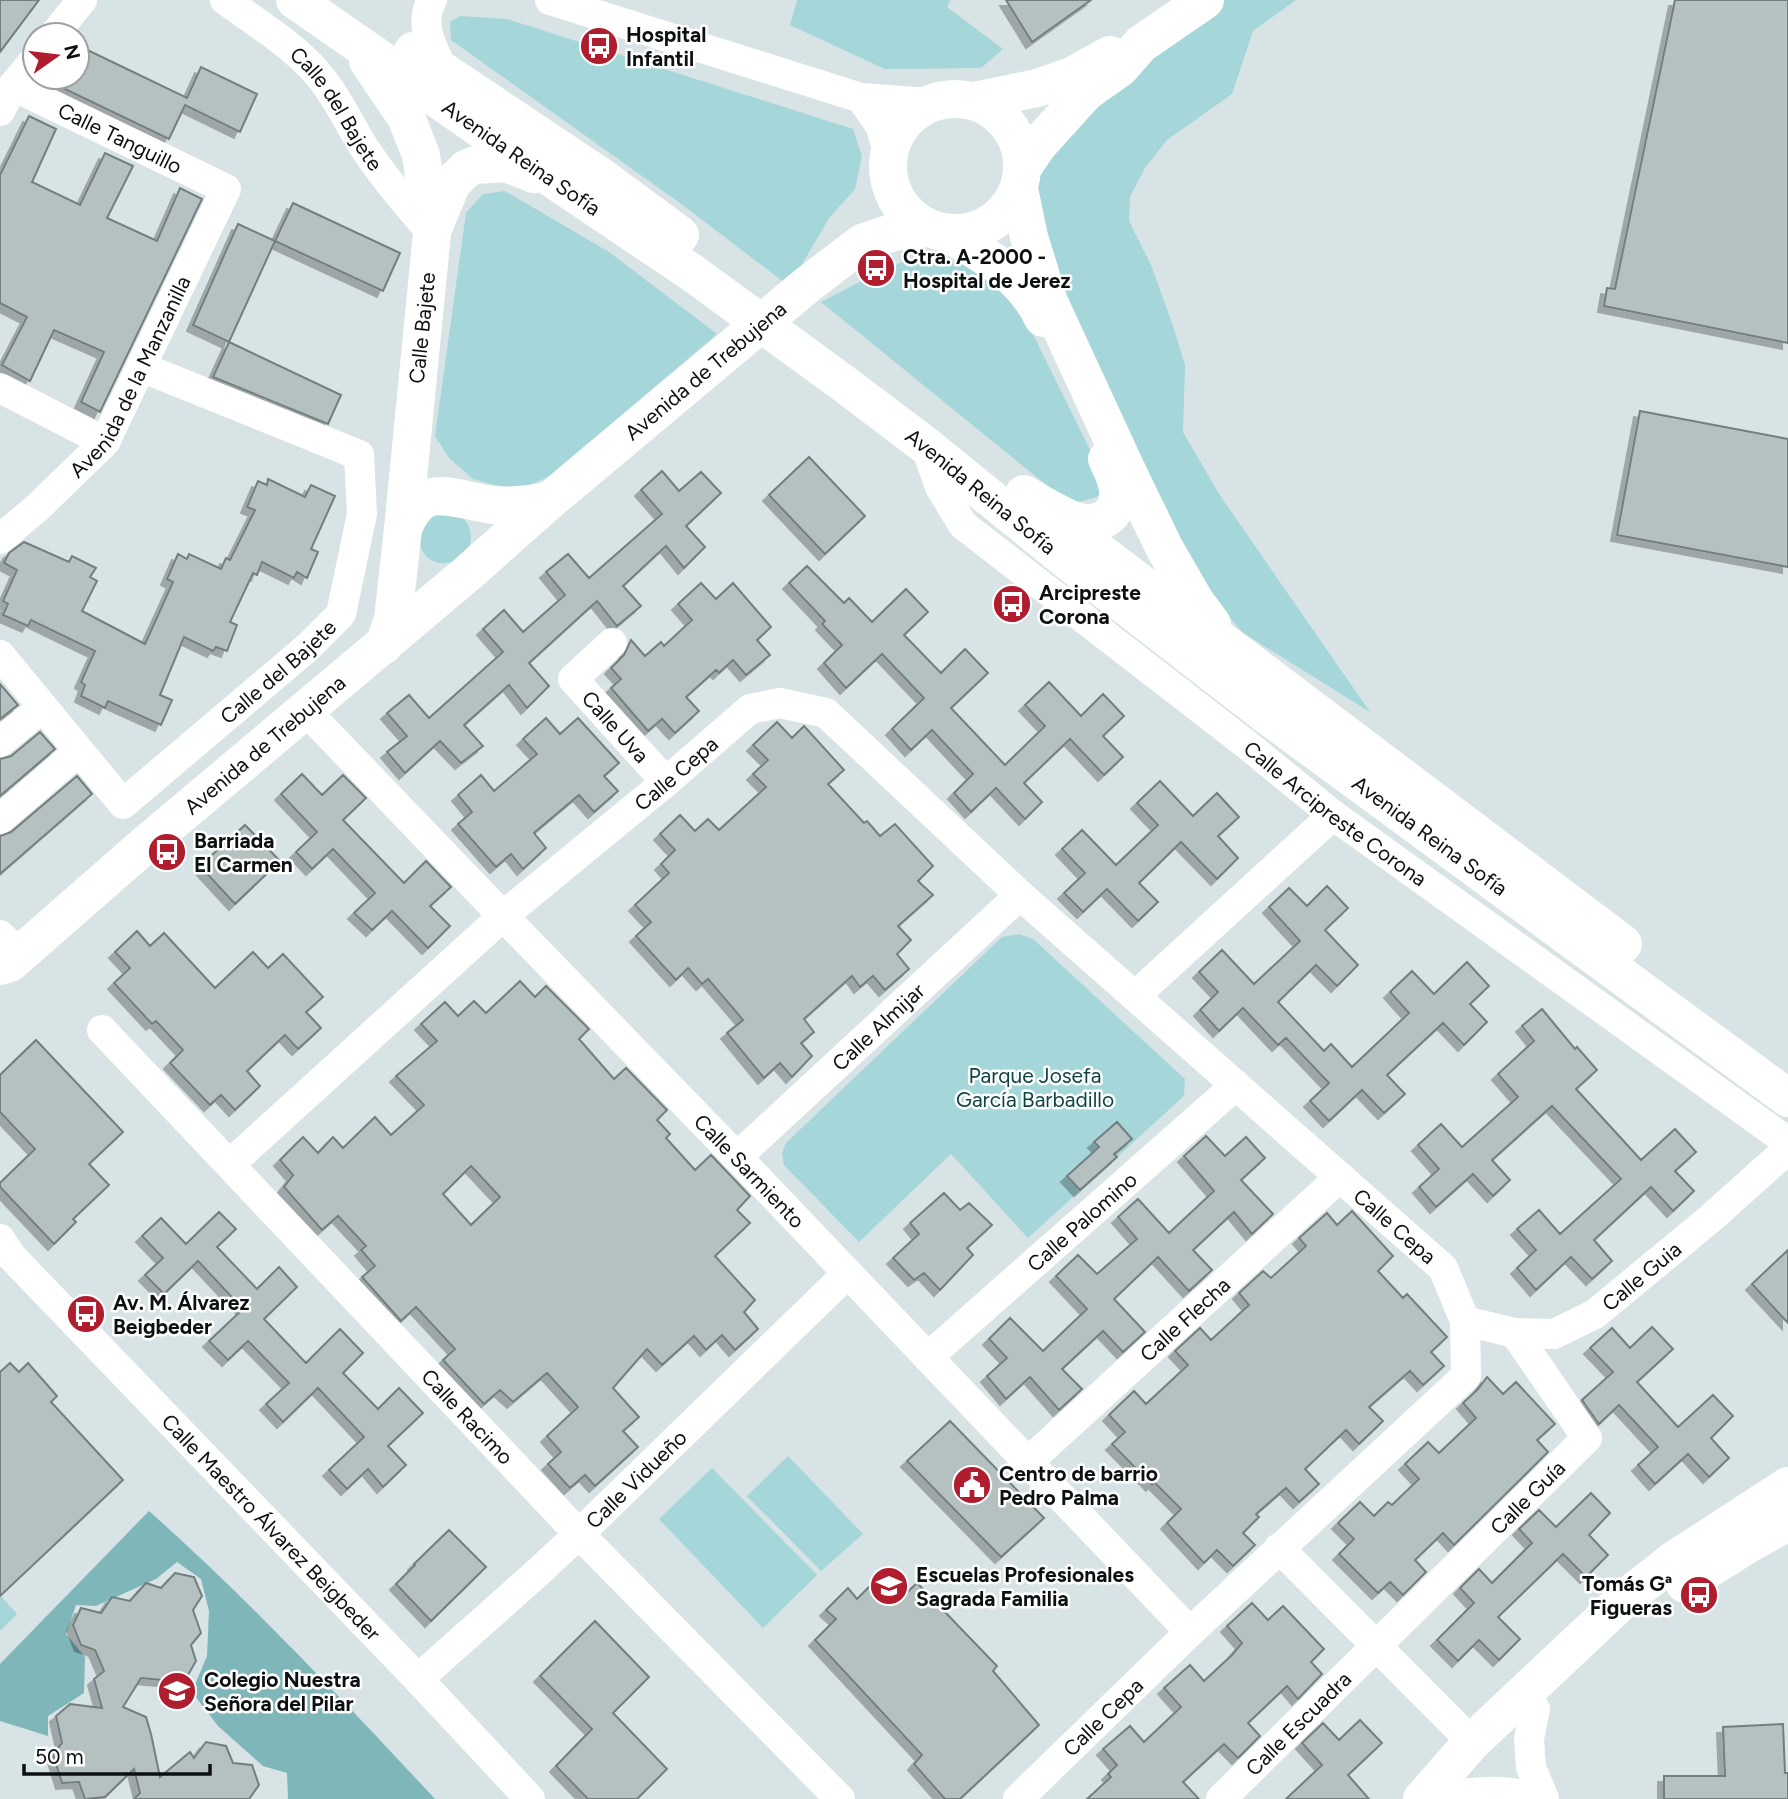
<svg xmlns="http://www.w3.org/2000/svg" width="1788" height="1799" font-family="Figtree,sans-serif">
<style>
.green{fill:#a5d6da}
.forest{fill:#7eb6ba}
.building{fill:#b5c0c1;stroke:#737e7f;stroke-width:2;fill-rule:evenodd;filter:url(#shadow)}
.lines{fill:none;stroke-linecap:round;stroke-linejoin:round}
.minor{stroke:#fff;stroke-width:30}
.major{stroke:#fff;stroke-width:38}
.labels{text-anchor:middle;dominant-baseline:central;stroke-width:5;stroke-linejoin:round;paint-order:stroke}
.poi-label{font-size:21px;font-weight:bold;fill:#0c1010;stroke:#fff;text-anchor:start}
.street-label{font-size:21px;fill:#0c1010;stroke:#fff}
.park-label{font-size:21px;fill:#0f4447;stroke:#fff}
</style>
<defs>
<filter id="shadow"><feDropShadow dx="-6" dy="6" stdDeviation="0" flood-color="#0004"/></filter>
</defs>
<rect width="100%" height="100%" fill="#d7e3e4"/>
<path class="green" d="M797,0h153l-3,7 56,42 -22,19 -96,1 -95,-44z
M1201,0h95l-43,31 -21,63 -65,46 -22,28 -15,29 -1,24 22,44 22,61 12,39 -2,67 36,62 151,218 -127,-79 -68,-79 -91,-186 -50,-184 9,-49z
M460,16l47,3 346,110 9,27 -7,33 -25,28 -41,69 -109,-83 -229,-163 -1,-18z
M505,191l104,61 108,82 -169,143 -21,9 -21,2 -33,-9 -24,-21 -14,-22 31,-223 17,-19z
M909,259h23l35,4 46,31 92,186 -2,13 -9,5 -20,5 -19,-11 -234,-190 56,-29z
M437,513c7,1 16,0 22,3 5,2 9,7 10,12 12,33 -39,51 -49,17 -4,-15 6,-25 17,-32z
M1019,934l14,5 152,140 -1,17 -156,142 -77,-84 -92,88 -75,-77 -2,-12 4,-10 216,-206z
M788,1456l75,78 -42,37 -74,-75z
M712,1468l105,107 -54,53 -104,-109z
M0,1595l17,19 -17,17z"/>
<path class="forest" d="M149,1511c100,89 195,190 286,288h-147l-1,-26 -24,-7 -45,-40 -26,-34 15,-36 2,-45 -8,-32 -24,-17 -21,17 -60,27 -20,-1 -10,29 19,23 -1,36 -36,23v20l-48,-15v-57z"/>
<path class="building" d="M0,0h39l-39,52z
M1006,0h85l-59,42z
M1675,0h113v343l-184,-37 3,-18 8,1z
M77,45l110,53 14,-31 56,27 -17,38 -55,-27 -16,34 -127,-61 35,-1z
M29,116l27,13 -24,53 48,23 25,-52 28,13 -26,52 50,23 23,-53 22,11 -102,213 -19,-10 23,-50 -50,-22 -24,51 -28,-16 25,-48 -27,-14v-128z
M293,203l107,50 -17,38 -108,-50z
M238,224l37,17 -46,101 -36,-17z
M229,342l112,53 -13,29 -115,-47z
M1640,411l148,28v128l-171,-32z
M809,457l56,59 -40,38 -56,-59z
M662,471l17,20 22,-19 20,21 -35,33 19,21 -21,21 -18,-22 -43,40 18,20 -24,20 -20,-25 -68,62 20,23 -22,22 -18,-23 -45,40 19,21 -22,17 -21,-22 -35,32 -18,-21 20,-16 -20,-23 22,-18 20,23 74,-66 -20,-23 21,-19 19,22 42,-37 -19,-23 22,-18 21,24 73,-64 -21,-24z
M268,479l37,18 6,-12 24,11 -24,53 7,3 -11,26 -10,-6 -3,6 -32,-16 -5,13 -4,-2 -23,49 7,3 -10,26 -11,-4 -3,4 -29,-14 -24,58 12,5 -11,25 -53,-24 -3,7 -24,-12 4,-11 -4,-3 14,-31 -64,-31 -3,6 -25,-11 5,-11 -5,-3 14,-31 -13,-7 5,-10 15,-11 45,20 3,-6 24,12 -6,9 7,4 -15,30 63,33 28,-62 -6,-3 11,-25 9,5 2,-5 32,15 5,-11 4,2 25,-50 -8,-3 11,-26 9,4z
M807,566l37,37 5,-5 23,24 34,-33 22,23 -24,23 37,38 24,-24 23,24 -37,35 54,57 40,-39 -20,-21 24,-23 32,34 22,-22 21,22 -21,20 20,21 -19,18 -34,-36 -46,44 18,19 -17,17 -29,-31 -25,24 -17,-19 19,-19 -41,-44 -21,20 -19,-21 32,-31 -42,-44 -36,34 -22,-25 18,-18 -20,-21 3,-3 -36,-38z
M701,583l15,16 17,-16 38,44 -14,13 13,15 -24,20 -13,-15 -14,13 -3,-3 -30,27 13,14 -24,22 -13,-14 -14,12 -37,-43 10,-9 -10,-11 13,-13 7,-15 14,16 16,-14 3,4 28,-26 -14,-16z
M0,684l18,21 -18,14z
M546,718l14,16 18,-16 41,45 -15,13 14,15 -24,21 -15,-17 -45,38 12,15 -23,21 -12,-15 -15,13 -38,-43 14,-12 -14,-17 23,-20 13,16 43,-37 -14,-15z
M777,722l15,16 12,-12 40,44 -16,14 36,39 3,-2 13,15 15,-12 38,42 -15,15 15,14 -35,31 13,14 -14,14 12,15 -24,21 -12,-14 -13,11 -8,-11 -48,43 10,13 -13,11 11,13 -20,21 -12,-14 -16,15 -37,-45 16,-13 -35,-41 -6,5 -14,-16 -12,12 -40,-44 15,-14 -16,-17 34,-32 -8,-9 14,-14 -15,-16 20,-19 15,16 13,-12 11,11 47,-43 -13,-13 15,-14 -15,-15z
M40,732l15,17 -55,47v-37l11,-3z
M302,774l20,21 21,-20 23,23 -23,22 61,63 22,-22 25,26 -21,19 20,20 -22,22 -36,-37 -20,19 -18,-17 21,-20 -42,-44 -21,20 -16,-17 21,-20 -36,-38z
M77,776l15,18 -92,80v-38l11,-4z
M1160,781l33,35 24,-23 22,24 -21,19 20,22 -21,21 -36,-37 -42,41 19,19 -20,19 -31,-32 -24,23 -19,-19 21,-20 -23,-24 20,-19 34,35 42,-40 -21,-22z
M245,825l35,36 -45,43 -35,-38z
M1327,886l21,22 -23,22 33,35 -21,21 -21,-21 -38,37 46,49 7,-7 21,23 57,-54 -19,-21 22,-21 22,23 33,-32 22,24 -19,18 17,18 -23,23 -21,-22 -56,52 18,19 -21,19 -22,-23 -33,31 -19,-20 19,-18 -43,-45 -8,7 -35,-37 -24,23 -19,-21 18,-18 -19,-20 23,-22 32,34 46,-43 -31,-34 20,-19 18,18z
M137,931l13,15 14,-13 51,55 38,-36 15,16 15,-14 40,43 -17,15 15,16 -23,21 -13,-14 -38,36 13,15 -25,24 -14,-15 -11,10 -40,-42 13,-13 -27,-29 -4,3 -38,-41 16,-15 -15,-16z
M520,981l15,16 11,-11 43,43 -10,10 35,40 12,-11 41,42 -10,10 13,14 -4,4 29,32 16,-15 39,41 -13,14 13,13 -35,33 40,44 -11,12 14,17 -23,21 -13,-15 -16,15 -12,-14 -32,29 -15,-16 -34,39 26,29 -16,14 15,16 -43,39 -10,-11 -15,13 -22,-24 13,-12 -14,-16 31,-29 -31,-34 -34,29 -13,-12 -16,14 -41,-44 12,-11 -39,-42 -15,14 -39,-44 13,-11 -14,-16 5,-4 -28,-30 -16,14 -38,-43 9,-12 -13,-15 23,-23 15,16 15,-16 10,11 32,-31 16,18 33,-30 -28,-29 41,-35 -16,-17 24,-22 13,14 16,-15 12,12zM471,1166l29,31 -29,28 -28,-31z
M1542,1009l33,40 2,-2 20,23 -21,19 65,71 34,-31 21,23 -21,19 19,20 -21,20 -22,-24 -57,53 18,21 -20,18 -21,-22 -35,33 -19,-22 19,-18 -19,-21 22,-19 21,24 61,-55 -69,-73 -60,54 18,20 -17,16 -20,-22 -37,33 -17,-20 20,-18 -21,-24 23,-21 21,23 56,-50 -20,-23 36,-33 -12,-15z
M36,1040l87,92 -34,32 20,21 -36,34 3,3 -22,22 -54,-57v-4l35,-34 -35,-37v-37z
M1117,1122l15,17 -18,15 3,3 -37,33 -13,-14 32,-29 -5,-5z
M1206,1136l19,20 21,-19 19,21 -24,22 32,34 -21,20 -18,-22 -41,38 19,20 -23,21 -31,-34 -44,42 31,33 -22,20 -20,-21 -41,38 20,20 -23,21 -29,-33 -24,22 -19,-23 20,-18 -18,-19 21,-21 33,33 44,-42 -31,-33 22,-21 19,19 40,-35 -19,-22 20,-18 31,34 45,-42 -30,-35z
M944,1193l16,17 9,-7 23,22 -25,23 6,7 -33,35 -16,-17 -10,7 -21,-22 26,-24 -9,-11z
M1352,1211l41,45 -15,15 25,27 4,-4 40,43 -16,15 13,14 -21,19 -13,-14 -41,36 14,14 -24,23 -13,-14 -41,39 14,15 -20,18 -13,-14 -30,26 3,3 -16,16 12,12 -22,21 -16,-16 -13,13 -37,-40 14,-14 -27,-27 -2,3 -40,-41 13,-12 -16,-17 25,-24 12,13 42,-39 -13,-14 25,-23 11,12 38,-35 -10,-12 24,-22 8,7 35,-32 -7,-8 28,-25 10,12z
M219,1212l17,17 -19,18 40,42 22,-22 18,20 -33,32 42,44 34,-34 23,24 -20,20 35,36 21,-21 24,25 -35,33 18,19 -23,22 -15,-18 -21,20 -18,-19 35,-33 -46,-49 -35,34 -17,-18 23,-21 -41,-42 -20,19 -19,-19 34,-32 -45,-48 -34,33 -19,-19 18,-17 -21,-22 19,-18 25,26z
M1788,1250v73l-36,-39z
M1652,1327l21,22 -36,33 41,45 35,-32 20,21 -22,22 18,20 -20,19 -21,-23 -33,30 -17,-19 20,-18 -39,-42 -20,19 -17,-24 31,-28 -23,-24 22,-20 18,20z
M10,1363l9,9 9,-9 29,33 -6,6 72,78 -123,116v-224z
M1487,1377l16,17 13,-12 39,42 -18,16 11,12 -94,93 -11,-12 -28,27 11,12 -23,23 -13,-13 -12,11 -39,-39 15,-15 -16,-16 22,-21 14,14 14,-14 4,3 27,-26 -14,-15 23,-22 11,11 37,-35 -13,-15 15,-14z
M950,1421l94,97 -43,39 -94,-96z
M1591,1493l19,20 -21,22 19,20 -22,22 -23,-23 -65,63 22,22 -21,21 -20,-20 -21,21 -21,-21 37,-37 -14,-15 19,-19 13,14 40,-40 -13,-14 20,-19 17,17z
M449,1530l37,37 -55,54 -35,-37 19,-19 -1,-1z
M175,1573l19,4 8,19 -9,14 8,23 -10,12 5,16 -12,21 -43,-4 -18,29 23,10 5,17 9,43 30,-25 4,6 12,-16 20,4 7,17 19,2 7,20 -10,14h-115l6,-6 -6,-24 -29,28 -20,2 -6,-17 -17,1 -9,-29 9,-11 -6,-27 14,-12 32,4 -8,-29 10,-8 -9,-21 -14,-5 -8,-20 8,-17 20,5 11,-16 18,4 16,-18 15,5z
M879,1577l20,23 18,-17 80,83 -4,5 46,54 -79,74h-15l-31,-35 8,-9 -107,-115 21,-21 -10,-9 22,-22 9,11z
M1252,1603l16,17 15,-14 41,43 -13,13 11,12 -24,25 -11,-13 -39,37 12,13 -22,22 -14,-14 -41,38 16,17h-112l24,-22 -3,-3 9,-9 -14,-16 27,-23 14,16 37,-35 -17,-19 26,-23 14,16 28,-26 10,-12 -15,-17z
M595,1621l54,56 -36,36 54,56 -30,30h-49l-32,-33 36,-37 -52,-53z
M1360,1720l22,23 -34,32 21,24h-83l36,-34 -20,-22 21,-20 16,17z
M1783,1724l2,49h3v26h-124v-23h61l-2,-49z"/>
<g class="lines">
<g class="minor">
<path id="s1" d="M225,0c30,22 67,44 92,73 20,23 32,51 48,76 20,30 43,57 67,84"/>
<path d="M432,0c-14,25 1,48 12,72"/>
<path d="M550,0l311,98 69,5"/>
<path d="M54,35l28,-35"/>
<path d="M861,98l19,27 9,29"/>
<path d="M0,111l13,-25 22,-27"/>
<path d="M0,388l105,54"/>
<path id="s2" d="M925,445l15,42 23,38 283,219 87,71 455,327"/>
<path id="s3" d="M0,539l37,-31 68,-66 121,-253 -213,-103"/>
<path id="s4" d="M612,643l-39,36 93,103"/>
<path id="s5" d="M0,655l123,149 185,-157 33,-33 21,-100 -3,-59 -218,-88"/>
<path id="s6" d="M306,711l197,205 234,241 453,475"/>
<path d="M0,742l43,-35"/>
<path d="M0,819l79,-68"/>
<path d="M0,935l20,20"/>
<path d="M1135,996l198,-181"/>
<path id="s7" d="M102,1030l477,504 261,265"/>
<path id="s8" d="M737,1157l283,-262"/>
<path id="s9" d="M230,1164l273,-248 163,-134 84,-73 30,-6 46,10 194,182 423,373 22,53 1,55 -276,256 -172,167"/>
<path id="s10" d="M0,1239l12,18 406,422 112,120"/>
<path id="s11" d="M1465,1321l50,12 39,1 41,-20 116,-96 77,-69"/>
<path id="s12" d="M928,1357l308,-272"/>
<path id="s13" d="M1028,1462l312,-285"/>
<path d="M1279,1548l193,194"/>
<path id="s14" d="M418,1679l118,-105 43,-40 268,-260"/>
<path d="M1535,1709l-6,30 2,28 13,32"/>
<path d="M1455,1795c30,-4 53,-6 82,4"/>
<path id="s15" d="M1221,1799l366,-361 -72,-105"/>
</g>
<g class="major">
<path id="s16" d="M295,0l265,184 131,88 152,111 82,62 144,117 199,154 520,382"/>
<path d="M413,51l187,125 80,59"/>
<path d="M368,61l38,56 15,38 11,78 -29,296"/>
<circle cx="955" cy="166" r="67"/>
<path d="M974,101l63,-13 35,-12 38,-21"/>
<path d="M1023,167l15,-22 48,-53 34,-24 21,-24 64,-44"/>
<path d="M1019,189l10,48 20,65 79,171 37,76 30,52 17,23"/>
<path d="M432,231l20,-48 14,-14 10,-4 30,-2 28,11"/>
<path d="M949,234c37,22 75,43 94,84"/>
<path d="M1024,494c16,9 33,20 49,26 21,8 44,0 45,-25 1,-13 -6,-25 -11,-36"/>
<path d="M1075,533l68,52 91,65 389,294"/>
<path d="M384,645l9,-26 10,-90c20,-52 51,-28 91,-24 18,2 37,-1 55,-4"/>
<path id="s17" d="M0,966l10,-3 136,-119 322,-271 81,-72 258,-216 55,-42 32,-11 34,-4"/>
<path d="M1685,1584l65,-41 38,-21"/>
<path d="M1422,1799l50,-57 150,-141 52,-41 114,-74"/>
</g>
</g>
<defs>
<g id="bus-disc" transform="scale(2.0125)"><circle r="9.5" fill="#b01d2f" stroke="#fff"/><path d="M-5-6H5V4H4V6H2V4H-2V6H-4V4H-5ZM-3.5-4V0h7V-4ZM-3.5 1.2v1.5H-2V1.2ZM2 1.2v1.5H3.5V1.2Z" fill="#fff"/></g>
<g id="civic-disc" transform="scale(2.0125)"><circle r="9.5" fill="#b01d2f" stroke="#fff"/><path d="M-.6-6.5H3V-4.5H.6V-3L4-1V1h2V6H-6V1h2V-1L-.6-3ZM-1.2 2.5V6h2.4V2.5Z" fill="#fff"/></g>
<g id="school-disc" transform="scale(2.0125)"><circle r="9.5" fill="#b01d2f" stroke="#fff"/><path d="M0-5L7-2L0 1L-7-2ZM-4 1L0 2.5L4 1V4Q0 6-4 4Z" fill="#fff"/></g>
</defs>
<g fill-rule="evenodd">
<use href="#bus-disc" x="599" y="46"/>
<use href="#bus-disc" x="876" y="268"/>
<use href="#bus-disc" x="1012" y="604"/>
<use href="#bus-disc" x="167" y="852"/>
<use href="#bus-disc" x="86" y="1314"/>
<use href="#civic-disc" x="972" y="1485"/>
<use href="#school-disc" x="889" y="1586"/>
<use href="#bus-disc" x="1699" y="1595"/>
<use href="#school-disc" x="177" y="1691"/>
</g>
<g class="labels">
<g class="poi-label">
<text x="626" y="34">Hospital<tspan x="626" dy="24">Infantil</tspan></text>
<text x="903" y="256">Ctra. A-2000 -<tspan x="903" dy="24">Hospital de Jerez</tspan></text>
<text x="1039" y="592">Arcipreste<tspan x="1039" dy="24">Corona</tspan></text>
<text x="194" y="840">Barriada<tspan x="194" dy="24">El Carmen</tspan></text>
<text x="113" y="1302">Av. M. Álvarez<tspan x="113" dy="24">Beigbeder</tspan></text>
<text x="999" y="1473">Centro de barrio<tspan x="999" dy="24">Pedro Palma</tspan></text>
<text x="916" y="1574">Escuelas Profesionales<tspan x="916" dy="24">Sagrada Familia</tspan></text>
<text x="1672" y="1583" text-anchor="end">Tomás Gª<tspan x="1672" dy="24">Figueras</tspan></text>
<text x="204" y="1679">Colegio Nuestra<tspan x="204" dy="24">Señora del Pilar</tspan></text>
</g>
<g class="street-label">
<text stroke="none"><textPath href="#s1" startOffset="158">Calle del Bajete</textPath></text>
<text transform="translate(120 138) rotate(26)">Calle Tanguillo</text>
<text stroke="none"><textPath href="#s16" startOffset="276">Avenida Reina Sofía</textPath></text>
<text transform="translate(422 328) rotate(-84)">Calle Bajete</text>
<text stroke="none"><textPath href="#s17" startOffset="924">Avenida de Trebujena</textPath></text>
<text stroke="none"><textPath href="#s3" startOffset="212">Avenida de la Manzanilla</textPath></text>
<text stroke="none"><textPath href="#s16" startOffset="844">Avenida Reina Sofía</textPath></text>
<text stroke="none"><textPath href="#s5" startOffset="397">Calle del Bajete</textPath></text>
<text stroke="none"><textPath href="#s4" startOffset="117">Calle Uva</textPath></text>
<text stroke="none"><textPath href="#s17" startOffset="346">Avenida de Trebujena</textPath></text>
<text stroke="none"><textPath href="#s9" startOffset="593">Calle Cepa</textPath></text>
<text stroke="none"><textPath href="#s2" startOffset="560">Calle Arcipreste Corona</textPath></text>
<text stroke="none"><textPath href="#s16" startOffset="1410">Avenida Reina Sofía</textPath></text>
<text stroke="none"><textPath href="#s8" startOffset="192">Calle Almijar</textPath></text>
<text stroke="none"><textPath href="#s6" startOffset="639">Calle Sarmiento</textPath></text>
<text stroke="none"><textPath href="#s12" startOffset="205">Calle Palomino</textPath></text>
<text stroke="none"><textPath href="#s9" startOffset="1535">Calle Cepa</textPath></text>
<text stroke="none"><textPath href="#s11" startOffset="196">Calle Guia</textPath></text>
<text stroke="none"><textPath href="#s13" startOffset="212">Calle Flecha</textPath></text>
<text stroke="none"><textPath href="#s7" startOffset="532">Calle Racimo</textPath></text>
<text stroke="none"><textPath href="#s14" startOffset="296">Calle Vidueño</textPath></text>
<text stroke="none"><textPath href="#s15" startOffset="430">Calle Guía</textPath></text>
<text stroke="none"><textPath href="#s10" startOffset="396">Calle Maestro Álvarez Beigbeder</textPath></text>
<text transform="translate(1103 1717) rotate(-44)">Calle Cepa</text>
<text stroke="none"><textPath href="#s15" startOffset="108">Calle Escuadra</textPath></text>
</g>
<g class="park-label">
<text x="1035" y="1075">Parque Josefa<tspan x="1035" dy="24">García Barbadillo</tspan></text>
</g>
</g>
<g transform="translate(56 56) rotate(76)"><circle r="33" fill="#ffffff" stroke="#9e9f9f" stroke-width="2"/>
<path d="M0-5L12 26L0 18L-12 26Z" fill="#b01d2f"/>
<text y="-10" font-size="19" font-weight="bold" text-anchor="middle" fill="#0c1010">N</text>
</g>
<path d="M24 1764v10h186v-10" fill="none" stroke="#0c1010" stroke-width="3.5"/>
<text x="35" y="1764" font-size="21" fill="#0c1010" stroke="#ffffff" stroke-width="5" paint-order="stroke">50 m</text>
</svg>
